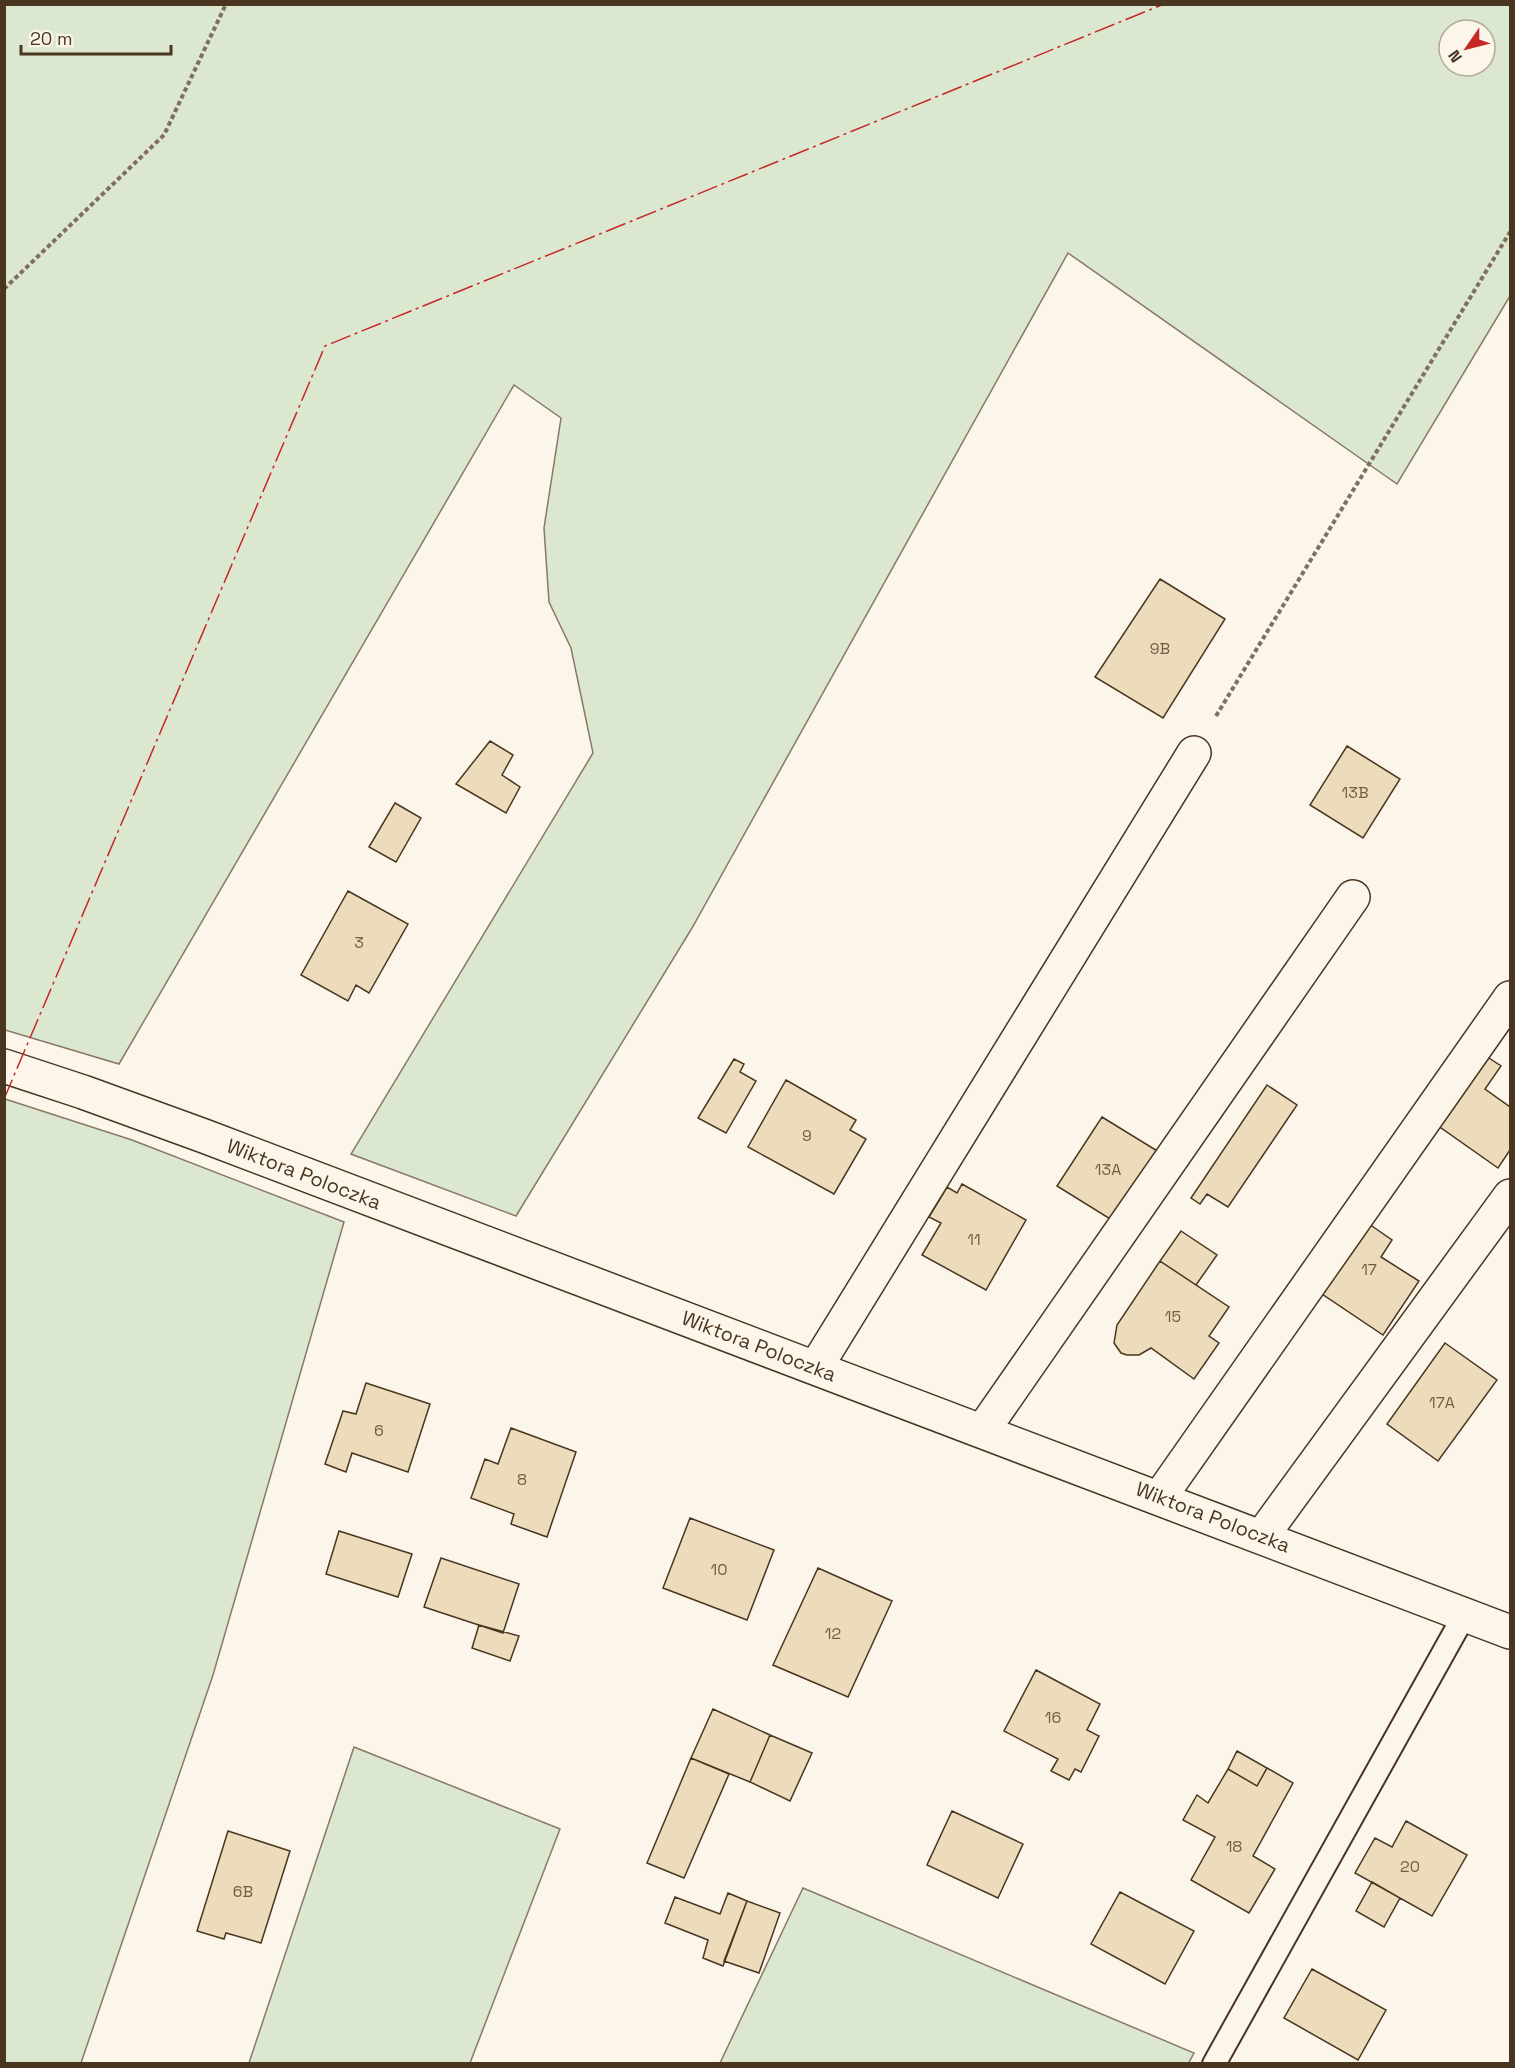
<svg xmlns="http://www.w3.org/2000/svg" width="1515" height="2068" font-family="'Space Grotesk',sans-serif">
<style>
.green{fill:#dce7d0;stroke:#887966;stroke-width:1.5;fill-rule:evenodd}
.building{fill:#ecdcbc;stroke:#4a3520;stroke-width:1.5}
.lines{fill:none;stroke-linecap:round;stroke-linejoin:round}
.service-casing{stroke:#4a3520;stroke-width:26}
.minor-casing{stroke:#4a3520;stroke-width:36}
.path{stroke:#7f6f5c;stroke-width:4;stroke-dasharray:4.5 3;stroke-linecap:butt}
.service{stroke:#fbf6e9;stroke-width:22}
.minor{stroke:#fbf6e9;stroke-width:33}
.power{stroke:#c62828;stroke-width:1.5;stroke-dasharray:21 4.5 3 4.5;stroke-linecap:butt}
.labels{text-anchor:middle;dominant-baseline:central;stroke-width:4.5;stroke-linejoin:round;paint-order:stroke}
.number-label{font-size:16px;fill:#725f47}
.street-label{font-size:20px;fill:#4a3520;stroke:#fbf6e9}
</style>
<rect width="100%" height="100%" fill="#fbf6e9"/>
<path class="green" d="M4,5h1506v291l-113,188 -329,-231 -376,675 -176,288 -165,-62 242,-401 -22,-105 -22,-46 -5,-74 17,-110 -47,-33 -395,679 -114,-34zM1449,30h36v36h-36z
M5,1099l127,41 212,82 -131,453 -132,388h-76z
M354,1747l206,82 -90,234h-221z
M803,1888l391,165 -6,11 -468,-1z"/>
<path class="building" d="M1160,579l65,40 -62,99 -68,-41z
M490,741l23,14 -11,20 18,12 -14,26 -50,-29z
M1347,746l53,33 -37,59 -53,-33z
M395,803l26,15 -25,44 -27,-15z
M348,891l60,33 -39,69 -13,-8 -8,16 -47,-26z
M1486,1056l15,10 -16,23 25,18v43l-12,18 -61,-43z
M734,1059l10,5 -4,8 16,9 -30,52 -28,-15z
M786,1080l70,40 -6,10 16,9 -32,55 -86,-47z
M1267,1085l30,20 -69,102 -21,-13 -7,10 -9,-6z
M1102,1117l57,35 -44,70 -58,-36z
M962,1184l64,36 -40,70 -64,-35 19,-32 -12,-6 18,-30 10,6z
M1369,1224l23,16 -11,17 38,24 -36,54 -61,-41z
M1181,1231l36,24 -21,30 -36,-24z
M1160,1261l69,46 -20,29 10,7 -25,36 -43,-31 -12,7h-12l-6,-2 -7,-10 3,-18z
M1445,1343l52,37 -59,81 -51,-37z
M366,1383l64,21 -22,68 -56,-19 -6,19 -21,-8 18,-53 13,3z
M511,1428l65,24 -29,85 -36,-13 3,-10 -43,-16 14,-39 13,5z
M690,1518l84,32 -27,70 -84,-32z
M339,1531l73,23 -14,43 -72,-23z
M441,1558l78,26 -16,49 -79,-26z
M818,1568l74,33 -44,96 -75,-32z
M479,1625l40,11 -9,25 -38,-13z
M1036,1670l64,34 -13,26 12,6 -18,36 -6,-3 -6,11 -18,-9 7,-12 -54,-28z
M713,1709l57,26 -20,47 -59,-24z
M770,1735l42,18 -22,48 -40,-19z
M1237,1751l30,17 -10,18 -29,-17z
M691,1758l38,16 -45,104 -37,-15z
M1267,1768l26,15 -40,73 22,13 -26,44 -58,-33 24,-43 -32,-17 14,-25 11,8 20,-34 29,17z
M952,1811l71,33 -25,54 -71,-33z
M1406,1821l61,34 -35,61 -77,-43 20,-35 17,9z
M228,1831l62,20 -29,92 -35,-10 -2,6 -27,-8z
M1372,1882l28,16 -16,29 -28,-16z
M1120,1892l74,39 -29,53 -74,-40z
M728,1893l19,8 -24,65 -20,-8 5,-18 -43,-17 10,-26 45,17z
M747,1901l33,12 -21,60 -35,-12z
M1312,1969l74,41 -28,50 -74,-42z"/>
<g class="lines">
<g class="service-casing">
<path id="service" d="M1214,2064l251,-450"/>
</g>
<g class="minor-casing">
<path id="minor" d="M4,1066l79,26 121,44 1306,496
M816,1367l378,-614
M983,1430l370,-533
M1160,1497l350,-499
M1262,1536l248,-340"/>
</g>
<path class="path" d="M4,289l160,-154 62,-131
M1216,716l294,-484"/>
<use href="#service" class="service"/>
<use href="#minor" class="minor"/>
<path class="power" d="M4,1099l321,-753 839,-342"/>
</g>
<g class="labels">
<g class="number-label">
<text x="1160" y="648">9B</text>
<text x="1355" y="792">13B</text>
<text x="359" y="942">3</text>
<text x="807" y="1135">9</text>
<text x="1108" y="1169">13A</text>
<text x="974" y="1239">11</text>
<text x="1369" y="1269">17</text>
<text x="1173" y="1316">15</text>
<text x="1442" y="1402">17A</text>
<text x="379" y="1430">6</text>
<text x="522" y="1479">8</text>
<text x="719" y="1569">10</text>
<text x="833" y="1633">12</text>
<text x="1053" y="1717">16</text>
<text x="1234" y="1846">18</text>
<text x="1410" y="1866">20</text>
<text x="243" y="1891">6B</text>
</g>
<g class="street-label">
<text transform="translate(304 1174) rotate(21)">Wiktora Poloczka</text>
<text transform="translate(759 1346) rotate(21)">Wiktora Poloczka</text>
<text transform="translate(1213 1517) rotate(21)">Wiktora Poloczka</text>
</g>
</g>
<rect width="1515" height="2068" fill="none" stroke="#4a3520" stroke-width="12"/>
<g transform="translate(1467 48) rotate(235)"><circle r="28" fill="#fbf6e9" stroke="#b4a999" stroke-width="1.5"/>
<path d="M0-4.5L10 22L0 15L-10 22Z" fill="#c62828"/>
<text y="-9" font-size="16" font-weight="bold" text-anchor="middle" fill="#4a3520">N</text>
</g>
<path d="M21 45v9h150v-9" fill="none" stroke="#4a3520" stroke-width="3"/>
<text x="30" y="45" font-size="18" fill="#4a3520" stroke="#fbf6e9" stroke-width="4.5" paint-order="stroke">20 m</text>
</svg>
